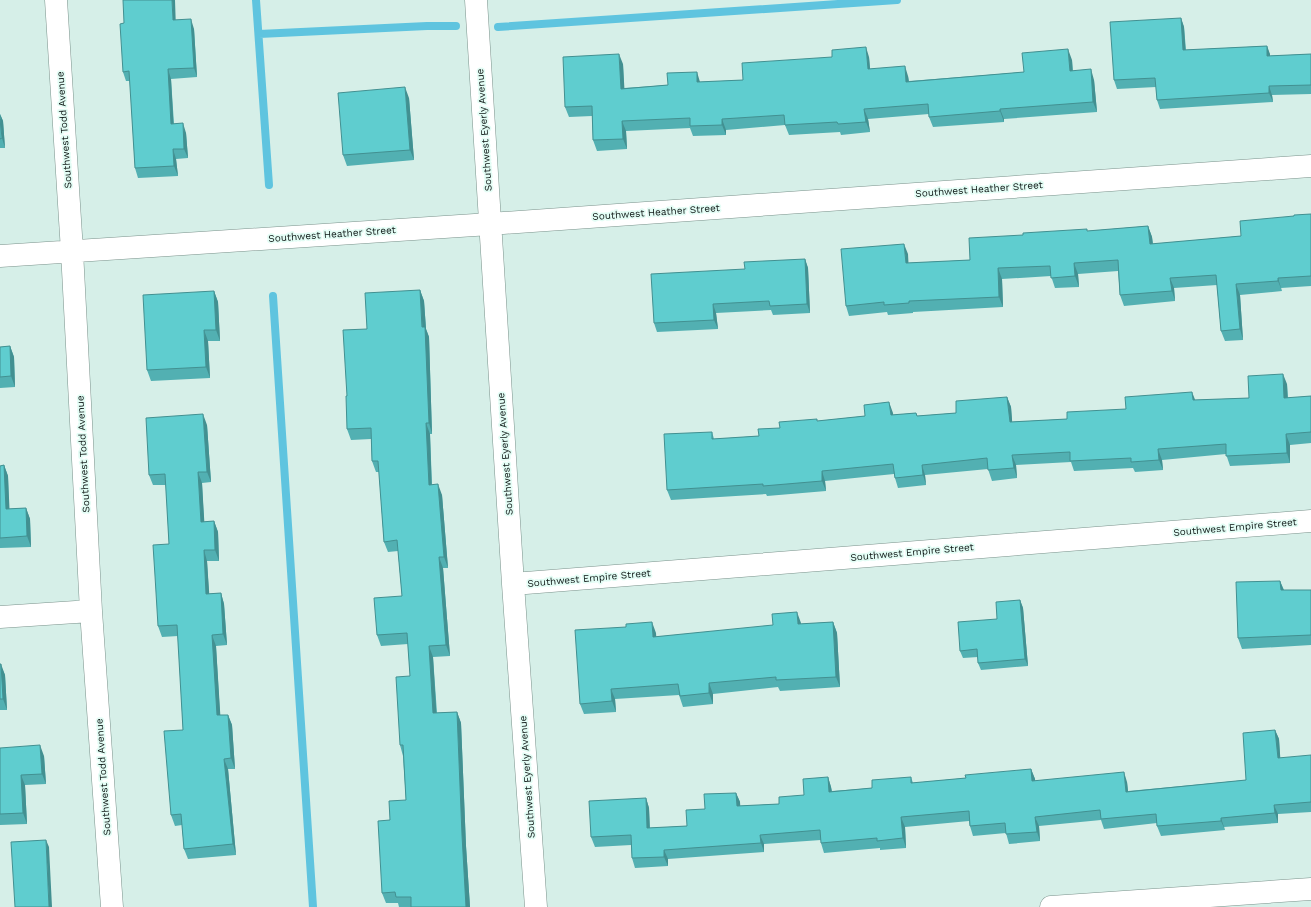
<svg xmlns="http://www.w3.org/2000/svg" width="1311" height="907" font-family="'Work Sans',sans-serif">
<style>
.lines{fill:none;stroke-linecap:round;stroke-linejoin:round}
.stream{stroke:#5fc4df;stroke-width:8}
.street-casing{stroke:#7a928b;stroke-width:23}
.street{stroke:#fff;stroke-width:22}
.wall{fill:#52b0b2}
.shaded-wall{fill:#429091}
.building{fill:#5fcdcf;stroke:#429091}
.labels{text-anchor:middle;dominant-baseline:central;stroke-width:3.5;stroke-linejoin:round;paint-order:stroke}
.street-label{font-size:10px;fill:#0e1715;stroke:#e3fdf5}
</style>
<rect width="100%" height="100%" fill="#d6efe8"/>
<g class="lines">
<path class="stream" d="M256,0l13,185
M498,27l399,-27
M259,34l168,-8h29
M273,296l40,611"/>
<g class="street-casing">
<path id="street" d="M56,0l16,251 19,360 21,296
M476,0l37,584 23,323
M0,256l490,-32 821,-58
M513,584l798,-63
M0,617l91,-6
M1051,907l260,-18"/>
</g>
<use href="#street" class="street"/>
</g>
<path class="wall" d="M1181,18l3,9 2,23 81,-4 3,10 41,-2v40l-39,1 1,7 -113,7 -3,-9 -1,-13 -39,2 -3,-9z
M176,20l18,9 3,48 -26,2 3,45 12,9 2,25 -12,1 2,17 -40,2 -3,-10 -5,-87h-4l-3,-9z
M869,57l1,12 38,7 1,5 115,-9 48,-12 1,11 21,9 3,32 -93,7v3l-71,5 -4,-10v-3l-61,5 2,13 -29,3 -1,-3 -51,3 -4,-10 -59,5v5l-33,1 -3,-8 -64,3 1,18 -30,2 -4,-11 -1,-24 -23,1 -4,-10 58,-43 1,24 44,-3 32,-3 43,-2z
M409,98l5,62 -67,6 -4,-11z
M0,114l3,7 2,27h-5z
M1311,214v72l-30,2 1,3 -42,4 3,45 -18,1 -4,-10 -4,-46 -43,3 1,13 -51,5 -4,-11 -2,-24 -40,3 1,13 -24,1 -4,-12 -49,3 1,28 -90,5v1l-25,2 -1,-3 -38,4 -3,-10 62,-52v9l62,-3 53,-25 65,-4 60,-5 4,11 1,7 88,-8 53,-20z
M805,259l3,9 2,45 -37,2 -2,-5 -55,3 2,16 -61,3 -3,-9 91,-54z
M420,290l4,11 2,28 3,8 3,97h-2l2,51 10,10 6,73h-5l7,88 -17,1 4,56 20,-1 4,11 5,123 4,61h-71l-1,-4h-12l-4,-10 8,-73 16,-20 -3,-44 -3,-11 10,-69 -2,-32 -27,2 -4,-11 25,-39 -4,-45 -10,1 -4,-10 -5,-70h-3l-4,-11 -1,-22 -20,1 -4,-11v-33l20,-67z
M214,291l4,11 2,39h-12l2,37 -59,3 -4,-11z
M10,346l4,11 1,30 -15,1v-41z
M1287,384l1,14 23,-2v47l-21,2v18l-60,3 -4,-12 -64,6 1,10 -28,2 -2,-4 -59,3 -3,-9 -55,3 1,13 -25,3 -4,-12 -63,6 1,10 -28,3 -3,-10 -1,-4 -69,7 1,10 -59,5 -1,-2 -95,6 -4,-10 45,-58 2,7 45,-3 21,-8 38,-7 75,-8v2l23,-2 1,3 39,-3 51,-16 4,10 1,15 55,-3 59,-10 69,-9 54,-2z
M207,425l4,57 -9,1 2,39 10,-1 4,11 1,29h-12l2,33 12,-1 3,11 3,41 -11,1 4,69h8l4,10 3,44h-7l8,86 -48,4 -4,-10 -2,-24 -7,1 -4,-11 12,-85 -5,-94 -16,1 -4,-11 11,-82 -3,-59h-13l-4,-10z
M4,465l4,11 1,33 17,-1 4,11 1,28 -31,1v-82z
M1280,581l4,9h27v55l-69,4 -4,-11z
M1020,600l3,8 5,58 -47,4 -3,-7v-6l-15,1 -3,-7z
M833,622l4,11 3,54 -60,4 -2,-4 -65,7v10l-30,3 -4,-12 -64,4 1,13 -32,2 -4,-10 76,-71v4l145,-14v1z
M0,664l5,11 2,35h-7z
M1275,730l4,9 1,19 31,-1v55l-33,2v9l-54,4 1,3 -64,6 -4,-10v-3l-53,6 -3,-9 -62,6 1,15 -31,3 -3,-11 -33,3 -3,-10 -1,-5 -64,6 1,21 -26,2v-2l-56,5 -3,-10v-3l-57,4v8l-96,7v7l-33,2 -3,-10 -1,-13 -36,2 -4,-10 55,-39 3,10 1,20 37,-2 18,-17 31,-16 4,9v4l39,-2 25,-9 24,-18 3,10 1,4 40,-3 39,-11 2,6 53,-5 65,-9 4,10v2l92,1 1,9 118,-11z
M0,748l44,8 2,28 -21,1 2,39 -27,1z"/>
<path class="shaded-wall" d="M172,0h3l1,30 -3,-10z
M1181,18l3,9 2,32 -3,-9z
M191,19l3,10 3,48 -3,-9z
M1267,46l3,8v11l-3,-9z
M866,47l3,10 2,23 -3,-11z
M1068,49l4,11 1,21 -3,-10z
M619,54l4,10 2,35 -4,-10z
M905,66l3,10 2,16 -4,-10z
M168,69l3,10 3,55 -3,-10z
M1091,69l3,11 3,32 -4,-10z
M697,72l3,10h-3z
M1269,86l3,9 1,7 -4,-9z
M405,87l4,11 5,62 -4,-10z
M864,109l4,10 2,13 -4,-10z
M1000,109l4,10v3l-4,-11z
M0,114l3,7 2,27 -3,-10z
M722,119l4,11v5l-4,-10z
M622,121l4,10 1,18 -4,-10z
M183,123l3,10 2,25 -4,-9z
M173,149l3,10 2,17 -4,-10z
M1148,226l4,11 2,18 -4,-11z
M904,244l4,10 1,19 -3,-10z
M805,259l3,9 2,45 -3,-9z
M1074,263l4,11 1,13 -4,-11z
M998,268l4,11 1,28 -4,-10z
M1170,278l4,10 1,13 -3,-10z
M1278,278l3,10 1,3 -4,-10z
M1236,284l4,11 3,45 -3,-11z
M420,290l4,11 2,28 3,8 3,97 -3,-11z
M214,291l4,11 2,39 -4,-11z
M713,304l3,9 2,16 -4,-9z
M204,330l4,11 2,37 -4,-11z
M10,346l4,11 1,30 -4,-11z
M1283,374l4,10 1,24 -4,-10z
M1192,392l4,10 -3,-2z
M1007,397l4,10 2,25 -3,-10z
M889,402l4,11 1,12 -3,-10z
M203,414l4,11 4,57 -4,-10z
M426,423l4,11 2,62 -3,-11z
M1286,434l4,11v18l-3,-10z
M1158,449l4,11 1,10 -4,-10z
M1012,455l4,10 1,13 -3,-10z
M4,465l4,11 2,44 -4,-11z
M922,465l3,10 1,10 -3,-10z
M822,471l3,10 1,10 -4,-10z
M198,472l4,11 3,50 -4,-11z
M438,484l4,11 6,73 -4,-11z
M26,508l4,11 1,28 -4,-11z
M214,521l4,11 1,29 -4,-11z
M204,550l3,11 3,44 -4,-11z
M439,557l4,11 7,88 -4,-11z
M1280,581l4,10 -3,-1z
M221,593l3,11 3,41 -4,-11z
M1020,600l3,8 5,58 -3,-7z
M797,612l4,11v12l-3,-11z
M652,622l4,11 1,15 -4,-11z
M833,622l4,11 3,54 -4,-10z
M212,635l4,11 5,80 -4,-11z
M429,646l4,11 4,67 -4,-11z
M1,664l4,11 2,35 -4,-11z
M709,683l4,11v10l-4,-11z
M611,689l4,10 1,13 -4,-11z
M457,712l4,11 5,123 4,61h-4l-4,-72z
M228,715l4,10 3,44 -4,-11z
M1275,730l4,9 2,29 -3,-10z
M40,745l4,11 2,28 -4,-10z
M224,759l4,10 8,86 -3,-11z
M1031,769l4,10 1,12 -4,-10z
M1124,772l3,10 2,19 -3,-9z
M21,775l4,10 2,39 -4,-11z
M828,777l3,10 2,14 -4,-9z
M736,793l4,9 1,14 -4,-10z
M646,798l3,10 1,30 -3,-10z
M1274,805l4,9v9l-3,-10z
M901,817l4,10 1,21 -3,-10z
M1035,817l4,9 1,15 -3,-9z
M1221,818l4,12 -4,-9z
M760,835l4,9v8l-3,-9z
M46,840l3,7 3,60h-3z
M664,850l4,9v7l-4,-9z"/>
<path class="building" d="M123,0h49l1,20 18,-1 3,49 -26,1 3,55 12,-1 1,26h-11l1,17 -39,2 -6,-97 -6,1 -3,-48 4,-1z
M1181,18l2,32 84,-4v10l44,-2v31l-42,1v7l-112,7 -2,-22 -41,2 -4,-58z
M866,47l2,22 37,-3 1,16 118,-10 -2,-19 46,-4 2,22 21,-2 2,33 -93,7v2l-71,6 -1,-13 -64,5 2,13 -28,2 -1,-2 -52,3 -1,-10 -62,4v6l-32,1v-8l-68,3 1,18 -30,1 -1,-34 -27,1 -2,-50 56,-3 2,35 47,-4 -1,-12 30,-1v10l46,-2 -1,-17 90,-6v-7z
M405,87l5,63 -67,5 -5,-62z
M0,119l2,19 -2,1z
M1311,214v62l-33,2v3l-42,3 4,45 -19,2 -5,-56 -46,3 2,13 -52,4 -2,-35 -44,3 1,13 -24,2 -1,-12 -52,2 1,29 -90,4v2l-25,2v-3l-38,4 -5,-57 63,-5 2,19 64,-3 -1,-22 54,-3v-2l64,-4v2l61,-5 2,18 91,-8 -1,-15 54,-5v-1z
M805,259l2,45 -37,2 -1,-5 -56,3 1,16 -60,3 -3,-49 94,-5 -1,-7z
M420,290l2,37h3l4,96h-3l3,62 9,-1 6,73h-5l7,88 -17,1 4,67 24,-1 5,123 4,72h-55v-10h-15l-1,-5 -13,1 -4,-72 12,-1 -1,-19 17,-1 -3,-55h-3l-4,-68 14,-1 -3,-43 -30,2 -3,-37 28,-2 -5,-56 -13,2 -6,-81h-6l-1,-33 -24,1 -1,-33h1l-4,-66 24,-1 -2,-36z
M214,291l2,39h-12l2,37 -59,3 -4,-75z
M10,346l1,30 -11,1v-30z
M1283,374l1,24 27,-2v36l-25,2 1,19 -61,3v-12l-68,5 1,11 -28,2v-4l-61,3v-9l-58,3 2,13 -26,2 -1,-12 -65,7 1,10 -28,3 -2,-14 -71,7v10l-59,5v-2l-96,6 -3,-56 48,-2v7l47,-3 -1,-7 22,-1 -1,-6 38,-3v2l48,-5 -1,-11 25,-3 2,13 25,-2 1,3 39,-3v-12l51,-4 3,25 57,-3v-7l59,-3 -1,-12 67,-5 1,8 56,-2 -1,-22z
M203,414l4,58h-9l3,50 13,-1 1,29h-11l2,44 15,-1 2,41 -11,1 5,80h11l3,43 -7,1 9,85 -49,5 -3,-35 -10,1 -7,-84 19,-1 -6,-105 -19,1 -3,-50 -2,-31 16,-1 -4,-70 -16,1 -3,-57z
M4,465l2,44 20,-1 1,28 -27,2v-72z
M1280,581l1,9h30v45l-73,3 -2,-56z
M1020,600l5,59 -47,4 -1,-14 -17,2 -2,-29 39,-3 -1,-17z
M797,612l1,12 35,-2 3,55 -60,3v-3l-67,6v10l-29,3 -2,-12 -67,5 1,12 -32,3 -5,-74 51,-3v-3l26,-2 1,15 120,-12 -1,-11z
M0,664h1l2,35h-3z
M1275,730l3,28 33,-3v47l-37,3 1,8 -54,5v3l-64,5 -1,-12 -55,5 -1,-9 -65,7 2,15 -31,2 -1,-11 -35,3 -1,-15 -68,6 2,21 -26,3v-3l-56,5 -1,-13 -60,5 1,8 -97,7v7l-32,1 -1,-23 -40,2 -2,-36 57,-3 1,30 40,-2 -1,-16 19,-1 -1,-15 32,-1 1,13 42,-2v-7l25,-2 -1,-16 25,-2 1,15 43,-4v-8l39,-3v6l55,-5 -1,-3 66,-6 1,12 92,-9 2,20 120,-12 -3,-47z
M40,745l2,29 -21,1 2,38 -23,1v-66z
M46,840l3,67h-34l-4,-65z"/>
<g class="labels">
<g class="street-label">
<text transform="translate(64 130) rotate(-94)">Southwest Todd Avenue</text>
<text transform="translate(484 130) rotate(-94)">Southwest Eyerly Avenue</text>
<text transform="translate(979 189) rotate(-4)">Southwest Heather Street</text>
<text transform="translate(656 212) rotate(-4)">Southwest Heather Street</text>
<text transform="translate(332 234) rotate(-4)">Southwest Heather Street</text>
<text transform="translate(83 454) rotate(-93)">Southwest Todd Avenue</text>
<text transform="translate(505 454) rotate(-94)">Southwest Eyerly Avenue</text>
<text transform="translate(1235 527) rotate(-5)">Southwest Empire Street</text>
<text transform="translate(912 552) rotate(-5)">Southwest Empire Street</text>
<text transform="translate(589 578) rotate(-5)">Southwest Empire Street</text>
<text transform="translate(103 777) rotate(-94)">Southwest Todd Avenue</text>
<text transform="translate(527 777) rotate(-94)">Southwest Eyerly Avenue</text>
</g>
</g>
</svg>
